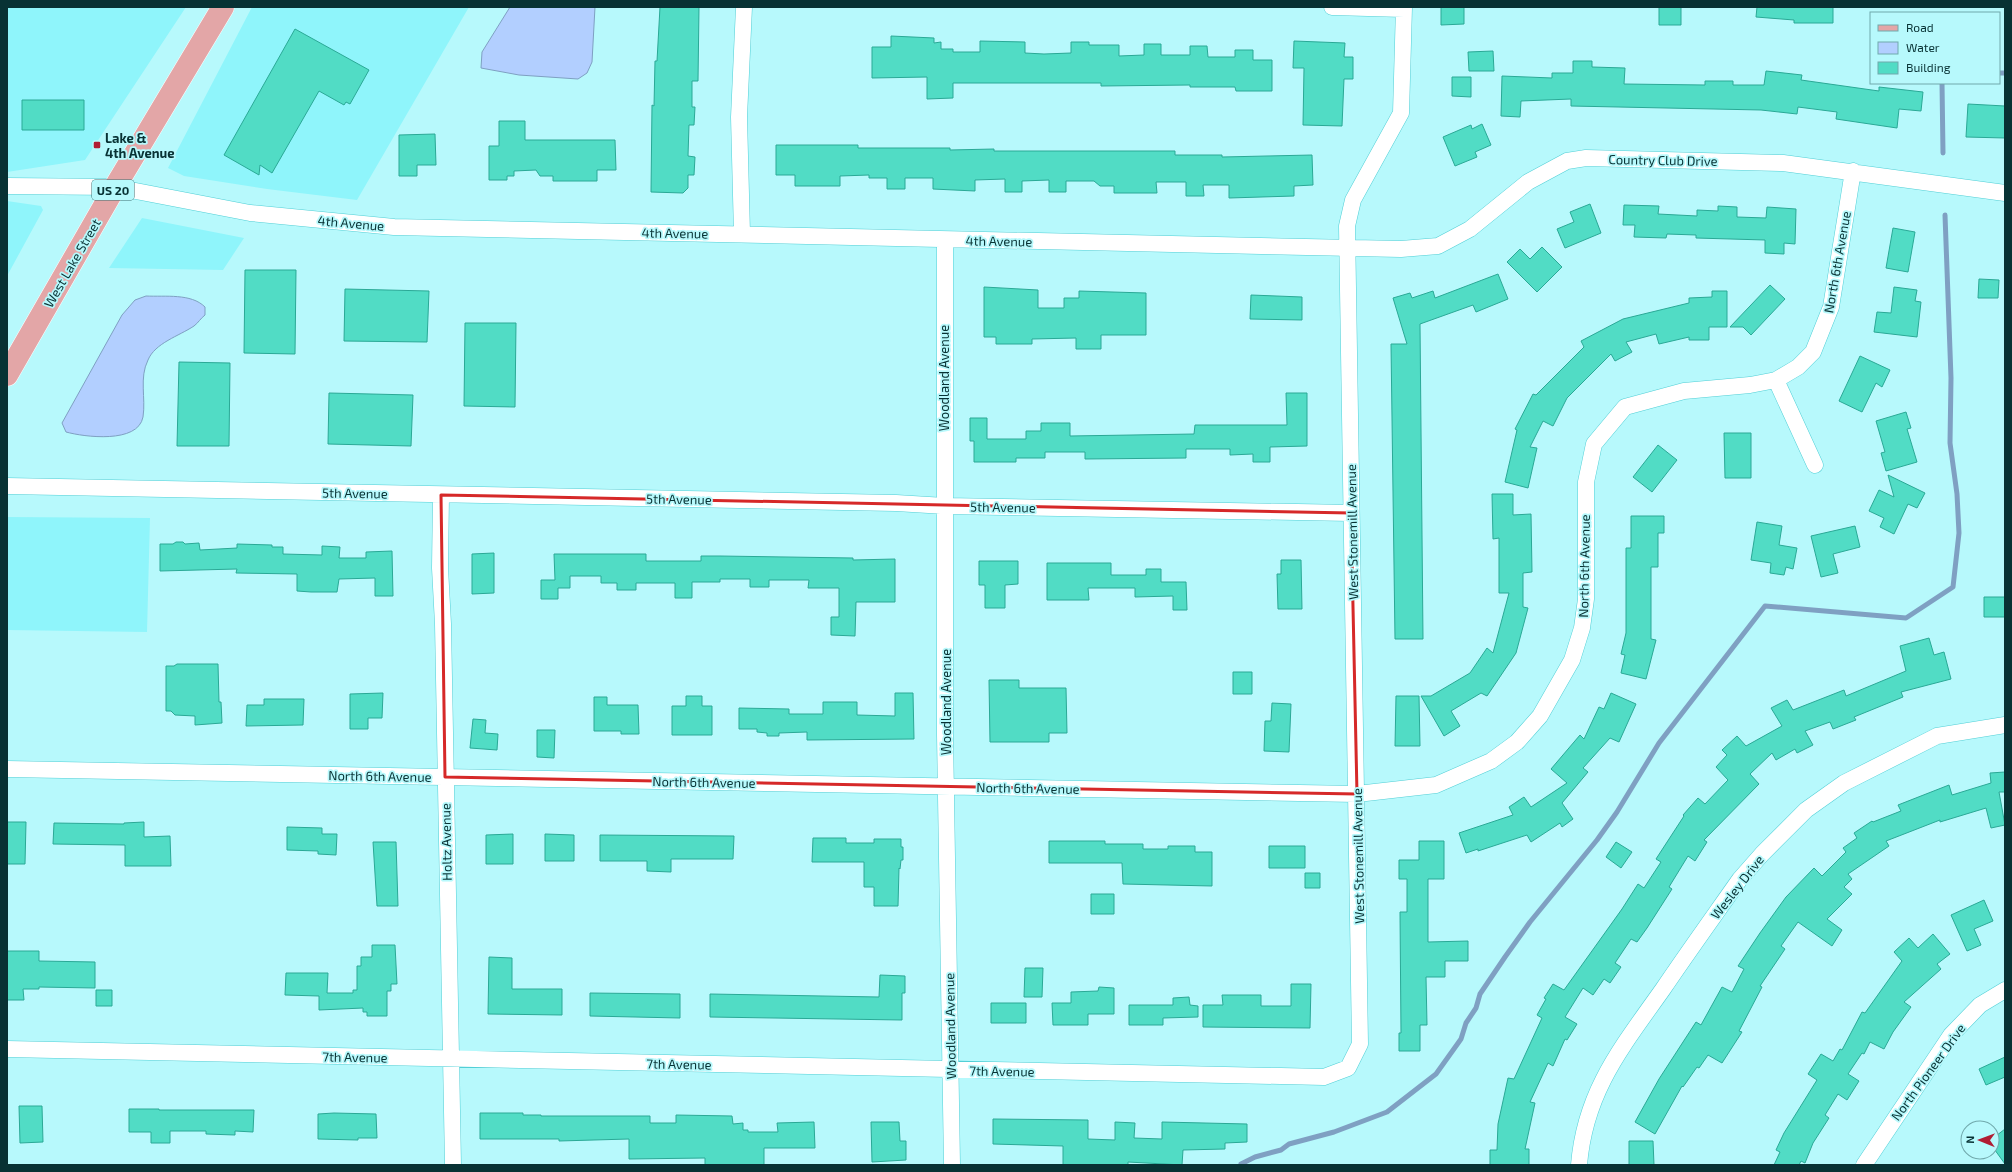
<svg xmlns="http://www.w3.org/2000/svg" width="2012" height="1172" font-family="'Exo 2',sans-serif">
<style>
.built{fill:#8ff5fb}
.water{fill:#b2cfff;stroke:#7fa0c2}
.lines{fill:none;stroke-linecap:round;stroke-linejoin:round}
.stream{stroke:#7fa0c2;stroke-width:5}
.building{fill:#51dcc5;stroke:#2aa996}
.minor-casing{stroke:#51cfd6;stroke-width:17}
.primary-casing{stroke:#fff;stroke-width:23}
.minor{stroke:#fff;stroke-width:16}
.primary{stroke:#e3a6a7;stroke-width:22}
.marked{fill:none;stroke:#d62828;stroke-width:3;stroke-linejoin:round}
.poi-dot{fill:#b01d33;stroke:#b7f9fc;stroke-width:1.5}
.labels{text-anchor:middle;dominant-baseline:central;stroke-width:3.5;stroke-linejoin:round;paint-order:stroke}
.shield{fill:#b7f9fc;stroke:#3c6e70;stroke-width:1}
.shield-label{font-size:12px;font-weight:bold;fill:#083234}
.poi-label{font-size:13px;font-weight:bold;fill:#083234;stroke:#b7f9fc;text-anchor:start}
.street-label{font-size:13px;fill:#083234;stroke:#b7f9fc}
</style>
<rect width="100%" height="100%" fill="#b7f9fc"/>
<path class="built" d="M7,7h179l-101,153 -78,12z
M252,7h217l-112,193 -90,-11 -83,-13 -16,-8z
M7,201l34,5 2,4 -36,66z
M142,218l102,20 -21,32 -114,-2z
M7,517l143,1 -3,114 -140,-2z"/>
<path class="water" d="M510,7h85l-3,55 -5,11 -9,6 -59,-4 -38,-7 1,-16z
M146,296c19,1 45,-3 59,11v8c-4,3 -7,8 -11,11 -15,10 -39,17 -46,34 -9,18 -2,38 -5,57 -5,27 -59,20 -77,15l-4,-9 60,-108 13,-15z"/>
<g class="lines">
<path class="stream" d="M1999,73h6
M1942,83l1,70
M1241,1164l14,-7 26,-7 8,-6 45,-12 53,-20 49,-38 25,-35 5,-16 10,-15 4,-14 25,-37 25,-35 67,-82 20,-28 42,-69 106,-137 141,12 47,-31 6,-54 -2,-39 -7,-51 1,-65 -6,-163"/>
</g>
<path class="building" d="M660,7h39l-1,74h-6v26h3l-1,18h-5l-1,31 7,1 -1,18h-6v13l-5,5 -32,-1 1,-87 2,1 1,-45h2z
M1441,7h23v17l-23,1z
M1659,7h22v18h-22z
M1757,7h76v16h-39v-3l-38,-3z
M295,29l74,41 -19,34 -4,-2 -2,3 -25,-14 -47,82 -12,-8 -1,10 -35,-20z
M891,36l43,2v5l7,-1v7h12v3h27v-11l45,1v11l19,1 27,-1v-11h18v3h30v11l25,-1v-11h17v11h29v-9h17l1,11h27v-7h18v10h19v31h-36l-1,-4h-45v-2l-89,1v-3h-148v15l-26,1v-22l-55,1v-31h19z
M1294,41l51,2 -1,14h9v22h-9l-2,47 -39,-1 1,-57h-11z
M1493,51l1,20h-25l-1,-19z
M1573,61h19v6l33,1 -1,16 81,1v-4h28v4h31l2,-14 36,4 -1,5 78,11v-4l44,5 -2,19 -22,-2 -2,19 -61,-9 1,-7 -39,-5 -1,7 -36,-4 -190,-4v-7l-50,2 -1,16 -19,-1 1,-40 50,2v-5h21z
M1452,77h19v20l-19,-1z
M22,100h62v30h-62z
M1968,104l37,2v32l-39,-1z
M499,121h26v19h90l1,30h-19v11h-44v-5h-13l-4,-6 -22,1v5h-7v4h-18v-34h10z
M1482,124l9,21 -16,7 2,5 -22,9 -12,-29 28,-12 1,4z
M435,134l1,31h-19v11h-18v-41z
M776,145h82v3h92v2l44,-1v2h181v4h47v2l90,-2 1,30 -19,1v10l-65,2v-13h-26l1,11h-18v-14h-30l1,11h-43v-7h-14l-6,-5h-28v11h-17v-12l-27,1v11h-17v-13l-30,1v11l-42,-2v-11h-28v11h-18v-11h-18v-3l-29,1v10h-45v-11h-19z
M1590,204l11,29 -36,15 -8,-19 17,-7 -4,-10z
M1624,205l35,1 -1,8 39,2v-6l21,1v-5l19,1v10l29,1 1,-11 29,2 -1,35 -11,-1v11l-19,-1v-13l-69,-2v-3l-29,-1 -1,4 -32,-1 1,-12h-12z
M1893,228l22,4 -7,40 -22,-4z
M1542,247l20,20 -25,25 -30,-30 13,-13 10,10z
M245,270h51l-1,84 -51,-1z
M1498,274l10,25 -32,13 -3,-7 -53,19 3,315h-28l-4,-295h16l-14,-46 17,-5 2,5 21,-7 2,7z
M1979,279l20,1 -1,18h-20z
M1770,285l15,14 -34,36 -8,-8h-13z
M984,287l54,3v18h26v-10h15v-7l67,2v42h-45v14h-25v-11l-44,1v5h-36v-7h-12z
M1894,287l23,3 -2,11 6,1 -4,35 -43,-5 3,-20 14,1z
M345,289l84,2 -2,51 -83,-1z
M1712,291h15v36h-18v13h-20v-3l-30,7 -3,-10 -30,8 6,10 -17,9 -4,-7 -44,44 -14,28 -10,-5 -13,26 7,1 -9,40 -23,-6 12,-52 -2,-1 18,-35 3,1 48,-48 -3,-6 42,-22 66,-16v-5l23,-1z
M1251,295l51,2v23l-52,-1z
M465,323h51l-1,84 -51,-1z
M1860,356l30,14 -8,17 -6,-4 -14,29 -23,-11z
M179,362l51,1 -1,83h-52z
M329,393l84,2 -2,51 -83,-2z
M1286,393h21v53l-37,1v15h-17v-8l-23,1v-6h-44v9l-101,1v-7h-40v6h-29v4h-42v-21h-4v-23h17v21h39v-8h15v-8h29v13l124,-2 1,-9h92z
M1906,412l5,16 -4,1 10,33 -31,9 -5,-18 4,-1 -9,-31z
M1724,433h27v45h-26z
M1658,445l19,15 -25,32 -19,-15z
M1888,475l37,18 -8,15 -9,-4 -14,30 -14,-7 4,-9 -15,-7 10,-21 15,7z
M1492,494h21v21l18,-1 1,58 -9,1v34l5,1 -12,45 -29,43 -6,-3 -30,18 9,15 -16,10 -23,-40h10l39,-23 17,-25 6,5 16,-60h-10v-55l-6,1z
M1631,516h33v17h-6v34h-7v72l5,1 -10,39 -25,-6 4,-18 -4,-1 5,-21v-85h5z
M1757,522l25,4 -3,19 18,3 -4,21 -7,-2 -2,8 -14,-2 1,-10 -20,-3z
M1855,526l5,21 -27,7 5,19 -17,4 -10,-41z
M176,542h7l2,2 14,-1 1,7 37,-2v-4l35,1v2h11v7l39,1v-9l18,1 -1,11h27v-6l26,-1 1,45h-18v-18l-36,1 -2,13h-26l-14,-1v-17l-61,-1 1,-4 -77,2v-27h13z
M494,553v40l-22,1v-40z
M554,554h92v7h55v-5h19l133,2v2l42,-1v43h-39l-1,34 -24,-1v-18h8v-29h-31l1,-8h-40v7h-19v-8h-30v3h-28v16h-17v-15h-39v7h-19v-7h-16v-7h-31v12h-12v11h-17v-19h14z
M1281,560h20l1,49h-24l-1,-35h4z
M979,561h39v23l-13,1v23h-20v-23h-6z
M1047,563h64v12h35v-6h15v13h25l1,28h-14v-14l-38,1v-9h-47l1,12h-42z
M1984,597h21v20h-21z
M1929,638l5,17 10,-3 7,27 -50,13 2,5 -49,20 2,3 -23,9 -3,-7 -25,9 8,14 -16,8 -2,-4 -19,11 -4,-7 -22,21 9,10 -55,56 3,2 -12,19 -7,-5 -19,31 3,2 -25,39 -10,14 -6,-3 -16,24 6,4 -11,16 -6,-4 -11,16 -10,-7 -18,29 12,7 -10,16 -2,-1 -12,27 -5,-3 -18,39 5,1 -10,46h4v16h-39v-15h7l1,-26 10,-46 6,1 28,-61 -5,-3 9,-16 -2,-1 9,-14 11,6 58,-81 16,-25 6,4 17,-26 -5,-3 28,-43 -1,-1 15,-17 7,6 23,-24 -12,-13 11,-12 -5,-5 15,-14 9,10 36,-20 -11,-18 16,-8 6,10 51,-20 2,6 60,-25 -6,-25z
M177,664h41l1,38h2l1,21 -27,2v-9l-20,-1 -4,-4h-5v-45h8z
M1233,672h19v22h-19z
M989,680h30v8h47l1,45h-18v9h-59z
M383,693l-1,25h-14v11h-18v-35z
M895,693h18l1,46 -107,1v-8l-28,1v3h-12v-3l-10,-1v-3h-18v-21l50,1v5h34v-12h34v13l38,1z
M1611,693l25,11 -17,38 -9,-4 -27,30 5,4 -26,31 11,16 -11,8 -2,-4 -29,19 -4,-7 -49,16v-2l-12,4 -7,-20 54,-18 -4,-8 15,-10 7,10 36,-24 -16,-14 29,-34 4,4 15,-32 5,2z
M686,696h16v10h10v29h-40v-29h14z
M1396,696h23l1,50h-25z
M594,697h13v8h31l1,29h-18v-3h-27z
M264,699h40l-1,26 -57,1 1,-21h17z
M1272,703l19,1 -2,48 -25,-1 1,-30h6z
M473,719l13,1 -1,13 13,1 -1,16 -27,-2z
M537,730h18l-1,28 -17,-1z
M2005,772v20h-6l6,33 -14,3 -5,-20 -46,14v-2l-54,21 3,5 -41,28 4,5 -8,8 8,7 -25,25 15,11 -10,16 -34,-24 -17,24 4,3 -25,37 2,1 -23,44 3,1 -20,31 -14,-8 -9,13 -2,-1 -14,20 -1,-1 -27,48 -20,-12 24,-43 37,-57 5,3 21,-38 10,5 12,-23 -6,-3 22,-33 26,-36 28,-29 8,8 24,-24 -3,-4 14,-10 -3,-5 18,-12 1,1 28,-11 -3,-6 51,-20 3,10 39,-12 -1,-10z
M7,822h19l-1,42h-18z
M144,822v15l26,-1 1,30h-46v-21l-72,-1 1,-21 70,1v-1z
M287,827l35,1v6h15l-1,21 -18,-1v-3l-31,-1z
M513,834v30h-27v-29z
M545,834l29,1v26h-29z
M600,835l134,1 -1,23h-62v13l-24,-1v-10h-47z
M813,838h33v5h28v-4h27v8h2v13h-2l-1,9 -1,-1 -1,38h-24v-19h-10v-25h-52z
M1049,841h56v3h38v5h25v-3h27v6h17v34l-89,-2 -1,-21h-73z
M1419,841h25v38h-16v63l40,-1v20h-23v16h-19l1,48h-7v26h-21v-18h2l-1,-121h7v-33h-8v-19h20z
M373,842h23l2,64h-21z
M1616,842l16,10 -11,16 -15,-11z
M1269,846h36v22h-36z
M1305,873h15v15h-15z
M1091,894h23v20h-23z
M1984,900l9,21 -19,8 7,16 -14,6 -16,-36z
M1933,934l17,20 -13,10 4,5 -37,33 7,5 -18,25 -9,17 -14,-7 -6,12 -2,-1 -14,21 11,7 -12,19 -9,-6 -13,21 4,3 -16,25 -8,20 -4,-2 -2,4h-25l6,-13 -4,-2 8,-17 33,-53 -9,-6 13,-20 12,7 7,-12 2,1 20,-38 3,1 37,-52 -8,-9 15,-14 9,10z
M372,945h23l2,39h-6v7h-4v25h-20v-4h-4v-4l-44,2v-14l-34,-1 1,-22h42l-1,20h26v-3h4v-24h4v-9h11z
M7,951h32v10l56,1v26l-56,-1v2h-16l1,11h-17z
M489,957l23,1v31h50v26l-74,-1z
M1025,968h18l-1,29h-18z
M880,975l25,1v17h-3v27l-192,-3v-23l169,3z
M1291,984h20l-1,44 -107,-1v-22h20l-1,-10h39v11h30z
M1099,987l15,1v26h-26v11h-35l-1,-22h19v-11l27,-1z
M96,990h16v16h-16z
M590,993l90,1v24l-90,-2z
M1189,997l1,8 8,1v11l-35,1v7h-34v-20h44v-7z
M991,1003h35v20h-35z
M2005,1057v20l-19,8 -7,-16z
M19,1106h23l1,36 -23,1z
M129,1109h30v1h95l-1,22 -18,-1v4l-29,-1v-3h-36v12h-19v-11h-22z
M334,1113l42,1 1,24h-19v2l-40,-1v-25z
M480,1113h43v2h18v1h109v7h26v-8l56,1 1,8 10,-1v7h5v2h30l-1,-9 37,-1 1,26h-51v17h-59v-7l-76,1v-20l-70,2v-2h-79z
M993,1119l95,1v19l27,1v-18l20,1 -1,15 28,1v-17l85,2v18l-22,1v6l-42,1 -1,15 -54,-3v3h-65v-19l-70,-2z
M871,1122h28l1,19h6v19l-34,2z
M2005,1129v35l-13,-18v-7z
M1629,1141h24l1,24h-25z"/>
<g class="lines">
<g class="minor-casing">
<path id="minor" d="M1332,7l72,2
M7,186l108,1 135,26 144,14 1007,22 37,-3 32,-17 58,-47 39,-21 19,-3 197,5 222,30
M742,234l-3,-117 5,-110
M945,240v495l7,430
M1776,380l39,85
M7,486l889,17 49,3 406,7
M441,495l-1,73 3,56 10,541
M7,769l1350,25 79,-9 55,-24 26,-19 23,-26 32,-56 10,-32 4,-29v-117l8,-38 31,-37 59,-16 66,-6 26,-5 22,-13 15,-15 18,-45 22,-136
M7,1049l1317,28 24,-9 12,-24 -13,-818 6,-26 48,-87 3,-106
M1579,1165c6,-74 43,-118 84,-176 25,-37 51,-73 77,-110l22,-25 44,-44 38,-27 93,-47 68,-11
M1864,1165l87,-130 29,-30 25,-15"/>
</g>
<g class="primary-casing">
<path id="primary" d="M7,375l108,-188 108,-180"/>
</g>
<use href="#minor" class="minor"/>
<use href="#primary" class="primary"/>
</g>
<path class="marked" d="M441,495l910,18 6,281 -912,-17z"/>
<rect class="poi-dot" x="93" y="141" width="8" height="8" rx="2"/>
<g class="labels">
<rect class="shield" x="92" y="180" width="42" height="20" rx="3"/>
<g class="shield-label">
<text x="113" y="190">US 20</text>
</g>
<g class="poi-label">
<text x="105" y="138">Lake &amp;<tspan x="105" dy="15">4th Avenue</tspan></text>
</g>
<g class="street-label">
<text transform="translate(1663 160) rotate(1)">Country Club Drive</text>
<text transform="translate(351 223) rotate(5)">4th Avenue</text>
<text transform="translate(675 233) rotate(1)">4th Avenue</text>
<text transform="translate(999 241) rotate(1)">4th Avenue</text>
<text transform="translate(1837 262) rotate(-80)">North 6th Avenue</text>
<text transform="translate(72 263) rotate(-60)">West Lake Street</text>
<text transform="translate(944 378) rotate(-90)">Woodland Avenue</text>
<text transform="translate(355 493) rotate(1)">5th Avenue</text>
<text transform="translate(679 499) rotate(1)">5th Avenue</text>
<text transform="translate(1003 507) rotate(1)">5th Avenue</text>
<text transform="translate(1352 532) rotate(-91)">West Stonemill Avenue</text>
<text transform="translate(1584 566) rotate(-89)">North 6th Avenue</text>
<text transform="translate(946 702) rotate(-90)">Woodland Avenue</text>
<text transform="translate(380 776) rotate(1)">North 6th Avenue</text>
<text transform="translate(704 782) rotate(1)">North 6th Avenue</text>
<text transform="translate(1028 788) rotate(1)">North 6th Avenue</text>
<text transform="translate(446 842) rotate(-91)">Holtz Avenue</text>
<text transform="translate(1358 856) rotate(-91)">West Stonemill Avenue</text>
<text transform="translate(1737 887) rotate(-52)">Wesley Drive</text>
<text transform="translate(950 1026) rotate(-91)">Woodland Avenue</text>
<text transform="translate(355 1057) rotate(1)">7th Avenue</text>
<text transform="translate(679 1064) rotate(1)">7th Avenue</text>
<text transform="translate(1002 1071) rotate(1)">7th Avenue</text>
<text transform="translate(1928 1072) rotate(-54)">North Pioneer Drive</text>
</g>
</g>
<rect width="2012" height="1172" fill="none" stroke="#083234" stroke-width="16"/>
<rect x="1870" y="12" width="130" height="72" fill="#b7f9fc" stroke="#71a9ac"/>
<rect x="1878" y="25" width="20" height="6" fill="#e3a6a7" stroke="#71a9ac"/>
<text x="1906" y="32" font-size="12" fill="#083234">Road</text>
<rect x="1878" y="42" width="20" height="12" fill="#b2cfff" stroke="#71a9ac"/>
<text x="1906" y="52" font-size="12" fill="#083234">Water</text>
<rect x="1878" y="62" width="20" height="12" fill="#51dcc5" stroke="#71a9ac"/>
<text x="1906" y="72" font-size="12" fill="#083234">Building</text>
<g transform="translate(1980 1140) rotate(271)"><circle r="19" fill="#b7f9fc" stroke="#71a9ac"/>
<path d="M0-3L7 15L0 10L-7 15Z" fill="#b01d33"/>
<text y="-6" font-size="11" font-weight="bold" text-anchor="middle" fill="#083234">N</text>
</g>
</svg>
